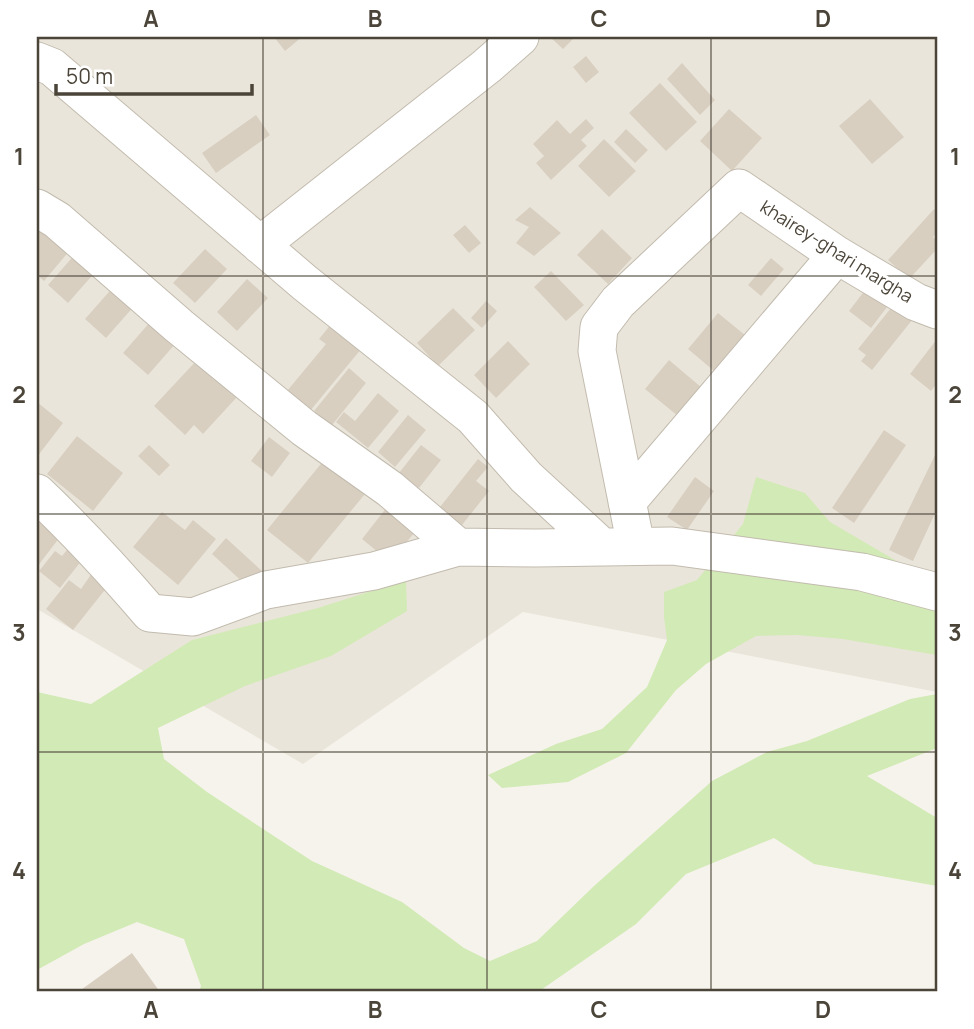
<svg xmlns="http://www.w3.org/2000/svg" width="974" height="1029" font-family="Manrope,sans-serif">
<style>
.residential{fill:#eae5da}
.green{fill:#d2eab5}
.building{fill:#d8cfc1}
.lines{fill:none;stroke-linecap:round;stroke-linejoin:round}
.minor-casing{stroke:#c2bbae;stroke-width:39}
.minor{stroke:#fff;stroke-width:37}
.grid{fill:none;stroke:#4b4439;stroke-width:2;stroke-opacity:0.55}
.labels{text-anchor:middle;dominant-baseline:central;stroke-width:6;stroke-linejoin:round;paint-order:stroke}
.street-label{font-size:18px;fill:#4b4439;stroke:#fff}
.neatline{fill:none;stroke:#4b4439;stroke-width:2.5}
.grid-label{font-size:23px;text-anchor:middle;font-weight:bold;fill:#4b4439}
</style>
<rect width="100%" height="100%" fill="#f6f3ec"/>
<path class="residential" d="M37,37h900v655l-414,-80 -220,152 -266,-155z"/>
<path class="green" d="M756,477l49,16 25,29 82,48 25,7v78l-94,-16 -46,-4 -41,1 -50,28 -30,26 -50,63 -58,29 -66,6 -14,-13 68,-31 46,-15 45,-42 20,-47 -3,-23v-25l33,-12 46,-56z
M406,580l1,31 -76,45 -86,30 -87,42 6,31 43,33 105,69 90,41 62,46 26,13 47,-20 57,-55 118,-105 55,-29 40,-11 103,-42 27,-5v54l-70,28 70,42v68l-123,-22 -40,-26 -88,36 -50,50 -98,68h-339l2,-6 -17,-47 -47,-17 -53,22 -47,26v-278l54,12 101,-64 126,-32z"/>
<path class="building" d="M274,37h28l-17,14z
M550,37h25l-12,12z
M586,56l13,16 -13,11 -13,-16z
M682,63l33,37 -15,15 -33,-36z
M660,83l37,39 -31,29 -37,-38z
M870,99l34,38 -32,27 -33,-38z
M729,109l33,29 -30,33 -32,-30z
M256,115l14,20 -54,38 -14,-20z
M586,119l8,9 -13,12 6,6 -36,34 -15,-17 8,-7 -11,-12 24,-24 13,14z
M626,129l22,21 -13,13 -21,-21z
M604,139l32,32 -27,26 -31,-31z
M530,207l31,26 -27,23 -18,-13 13,-16 -14,-7z
M934,209l3,3v21l-4,4 4,4v8l-28,30 -21,-19z
M37,219l34,30 -27,32 -7,-6z
M465,225l16,18 -12,10 -16,-18z
M602,229l30,29 -24,26 -31,-29z
M205,249l22,20 -32,34 -22,-20z
M77,252l20,18 -29,33 -20,-18z
M771,258l13,11 -23,27 -13,-11z
M551,271l33,34 -18,16 -32,-34z
M247,279l21,19 -31,33 -20,-19z
M872,281l22,17 -23,30 -22,-17z
M115,285l21,19 -30,34 -21,-19z
M486,301l11,10 -15,17 -11,-10z
M895,303l18,16 -41,51 -11,-9 5,-6 -8,-6z
M453,308l22,22 -37,36 -21,-23z
M718,313l33,27 -31,36 -32,-27z
M151,321l25,22 -28,32 -25,-22z
M332,323l30,25 -52,63 -23,-20 39,-47 -7,-5z
M937,339v44l-6,8 -21,-17z
M508,341l22,23 -34,34 -22,-23z
M197,360l40,37 -34,37 -9,-9 -9,10 -31,-29z
M669,360l39,33 -24,28 -39,-32z
M349,368l17,15 -34,42 -18,-14z
M378,393l21,18 -31,37 -32,-26 8,-10 11,9z
M37,402l26,21 -26,34z
M408,415l18,15 -31,37 -17,-15z
M884,430l22,15 -52,78 -22,-15z
M77,436l46,37 -30,38 -46,-37z
M269,437l21,16 -18,24 -21,-16z
M149,445l21,20 -11,11 -21,-20z
M421,445l20,15 -22,28 -20,-15z
M935,455l2,1v53l-24,52 -24,-11z
M478,459l10,8 -12,14 13,10 -31,39 -22,-18z
M324,460l41,34 -57,69 -41,-33z
M695,477l19,14 -27,39 -20,-13z
M391,502l29,24 -30,36 -28,-23z
M162,512l23,18 8,-10 23,19 -38,46 -45,-38z
M40,522l20,15 -23,30v-41z
M226,538l36,33 -15,15 -35,-32z
M72,544l14,11 -26,33 -21,-17 16,-20 7,5z
M92,573l16,13 -35,44 -27,-21 23,-29 12,9z
M132,953l28,39h-82z"/>
<g class="lines">
<g class="minor-casing">
<path id="minor" d="M37,61l15,6 253,216 168,134 53,60 76,70
M37,208l20,12 122,106 125,102 86,61 68,58
M260,245l227,-179 33,-29
M37,493c40,38 77,78 113,120l43,4 73,-27 108,-19 84,-24 78,1 136,-2 190,26 75,20
M627,502l210,-247
M636,546l-39,-195 2,-24 19,-25 121,-114 98,67 79,47 21,8"/>
</g>
<use href="#minor" class="minor"/>
</g>
<path class="grid" d="M263,37v955M487,37v955M711,37v955M37,276h900M37,514h900M37,752h900"/>
<g class="labels">
<g class="street-label">
<text transform="translate(837 251) rotate(32)">khairey-ghari margha</text>
</g>
</g>
<rect width="974" height="1029" fill="none" stroke="#ffffff" stroke-width="77"/>
<path d="M56 84v10h196v-10" fill="none" stroke="#4b4439" stroke-width="3.5"/>
<text x="66" y="84" font-size="21" fill="#4b4439" stroke="#ffffff" stroke-width="5" paint-order="stroke">50 m</text>
<rect x="38" y="38" width="898" height="952" class="neatline"/>
<g class="grid-label">
<text x="151" y="27">A</text>
<text x="375" y="27">B</text>
<text x="599" y="27">C</text>
<text x="823" y="27">D</text>
<text x="19" y="165">1</text>
<text x="955" y="165">1</text>
<text x="19" y="403">2</text>
<text x="955" y="403">2</text>
<text x="19" y="641">3</text>
<text x="955" y="641">3</text>
<text x="19" y="879">4</text>
<text x="955" y="879">4</text>
<text x="151" y="1018">A</text>
<text x="375" y="1018">B</text>
<text x="599" y="1018">C</text>
<text x="823" y="1018">D</text>
</g>
</svg>
